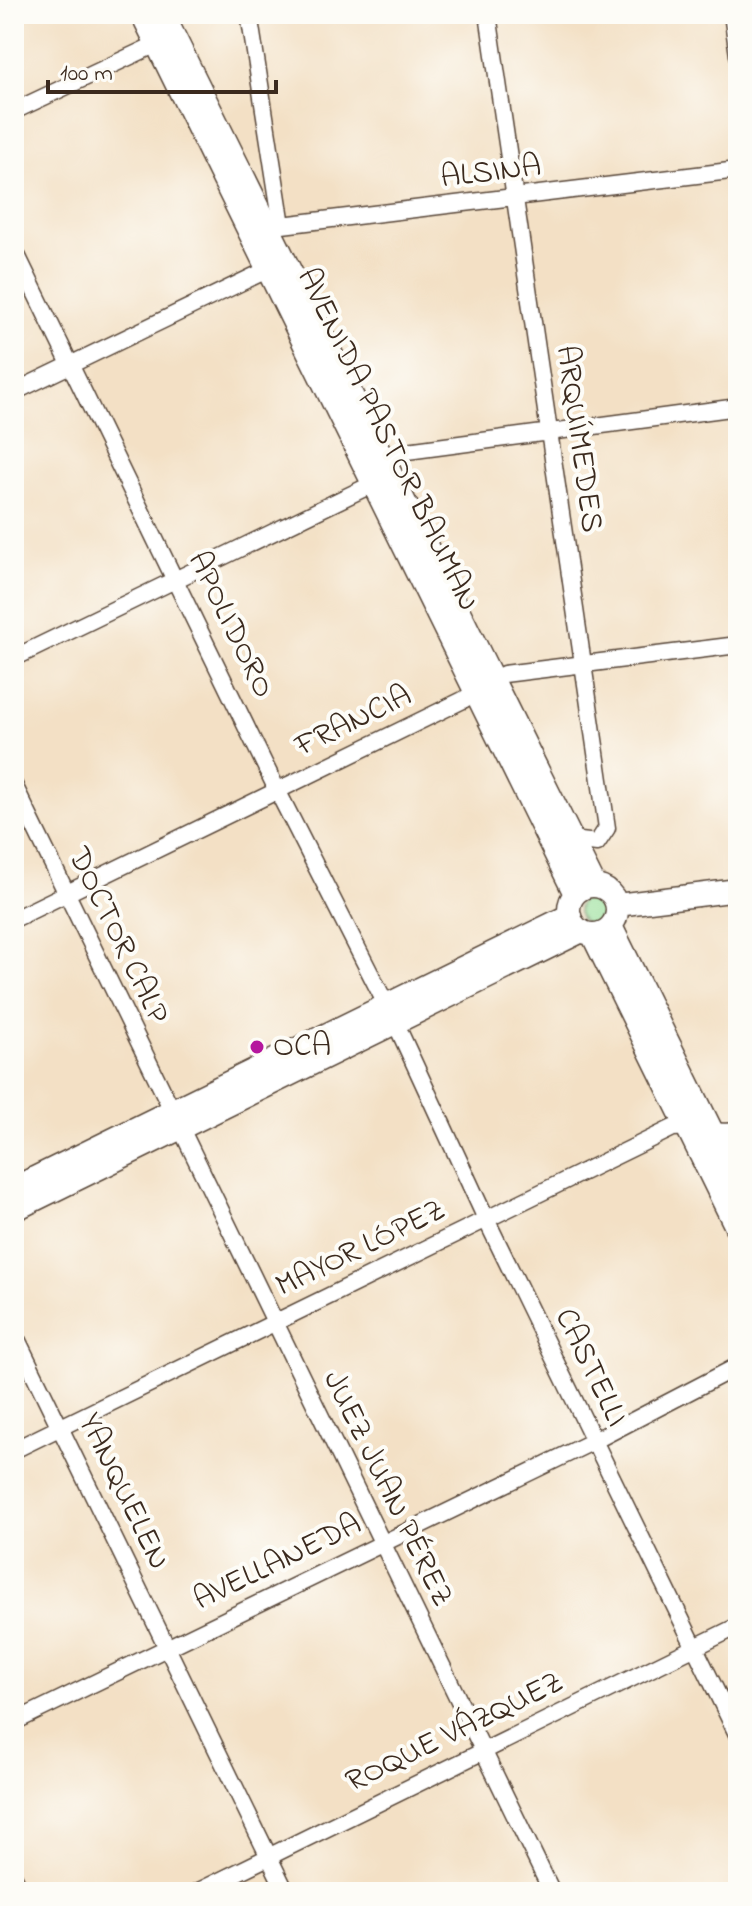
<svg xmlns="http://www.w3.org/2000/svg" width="752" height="1906" font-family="'Indie Flower',sans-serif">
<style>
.green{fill:#96df99;stroke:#68845c;stroke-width:2}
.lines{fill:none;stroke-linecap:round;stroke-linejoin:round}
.minor-casing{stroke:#574537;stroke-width:19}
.major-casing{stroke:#574537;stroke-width:25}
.minor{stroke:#fff;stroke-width:16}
.major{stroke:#fff;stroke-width:22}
.poi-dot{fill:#b5179e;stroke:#fdfcf7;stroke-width:3}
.labels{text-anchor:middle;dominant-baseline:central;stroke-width:8;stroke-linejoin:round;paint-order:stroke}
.street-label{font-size:32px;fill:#3b2a1e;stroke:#fdfcf7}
.poi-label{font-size:32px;fill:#3b2a1e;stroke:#fdfcf7;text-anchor:start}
</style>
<rect width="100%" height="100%" fill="#fdfcf7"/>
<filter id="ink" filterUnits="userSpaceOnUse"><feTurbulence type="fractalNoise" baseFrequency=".0125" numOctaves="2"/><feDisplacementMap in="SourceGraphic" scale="16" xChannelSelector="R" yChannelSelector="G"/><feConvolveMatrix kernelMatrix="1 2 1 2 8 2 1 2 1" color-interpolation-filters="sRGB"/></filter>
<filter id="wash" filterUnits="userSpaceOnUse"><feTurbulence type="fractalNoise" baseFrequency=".006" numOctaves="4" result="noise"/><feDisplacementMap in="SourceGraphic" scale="32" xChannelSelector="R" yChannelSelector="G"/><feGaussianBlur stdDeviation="1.8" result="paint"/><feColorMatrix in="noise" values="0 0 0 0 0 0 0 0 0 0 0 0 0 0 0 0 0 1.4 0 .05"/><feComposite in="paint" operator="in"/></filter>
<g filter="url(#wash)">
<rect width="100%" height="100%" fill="#f3e0c5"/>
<path class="green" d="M578 910a15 15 0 1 1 30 0a15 15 0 1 1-30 0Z"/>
</g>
<g filter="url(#ink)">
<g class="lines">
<g class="minor-casing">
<path id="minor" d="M249,14l33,211
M488,14l119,814 -10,15 -25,-3
M732,14l6,41
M14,111l151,-71
M260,232l22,-7 456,-55
M14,249l263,541 119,234 90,195 252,517
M14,392l263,-127
M376,461l31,-10 331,-44
M14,658l369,-179
M14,785l538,1107
M14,919l449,-219 41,-26 234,-29
M14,1333l272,559
M14,1450l659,-322c24,-2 38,7 65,3
M14,1722l580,-281 144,-75
M14,1877l7,15
M197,1892l541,-266"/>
</g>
<g class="major-casing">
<path id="major" d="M142,14l433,880
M163,14l432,872
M569 910a24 24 0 1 1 48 0a24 24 0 1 1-48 0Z
M617,905l121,-15
M611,926l127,258
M592,934l146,297
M14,1188l556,-273
M14,1210l568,-279"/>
</g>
<use href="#minor" class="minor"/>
<use href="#major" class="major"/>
</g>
</g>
<circle class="poi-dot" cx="257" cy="1047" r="8"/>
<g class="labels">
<g class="street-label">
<text transform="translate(491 173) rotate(-7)">ALSINA</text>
<text transform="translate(578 439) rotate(82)">ARQUÍMEDES</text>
<text transform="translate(387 440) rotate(64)">AVENIDA PASTOR BAUMAN</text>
<text transform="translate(230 625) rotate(64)">APOLIDORO</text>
<text transform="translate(354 722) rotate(-26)">FRANCIA</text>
<text transform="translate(117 936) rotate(64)">DOCTOR CALP</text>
<text transform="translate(361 1249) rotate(-26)">MAYOR LÓPEZ</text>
<text transform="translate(590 1368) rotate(64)">CASTELLI</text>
<text transform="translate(387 1489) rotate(64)">JUEZ JUAN PÉREZ</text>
<text transform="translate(123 1492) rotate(64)">YANQUELEN</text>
<text transform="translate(278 1563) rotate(-26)">AVELLANEDA</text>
<text transform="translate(455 1733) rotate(-26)">ROQUE VÁZQUEZ</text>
</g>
<g class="poi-label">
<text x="273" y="1047">OCA</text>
</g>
</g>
<rect width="752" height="1906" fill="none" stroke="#fdfcf7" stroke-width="48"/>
<path d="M48 80v12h228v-12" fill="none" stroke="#3b2a1e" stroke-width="4"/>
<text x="60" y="80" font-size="24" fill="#3b2a1e" stroke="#fdfcf7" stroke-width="6" paint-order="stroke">100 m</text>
</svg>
